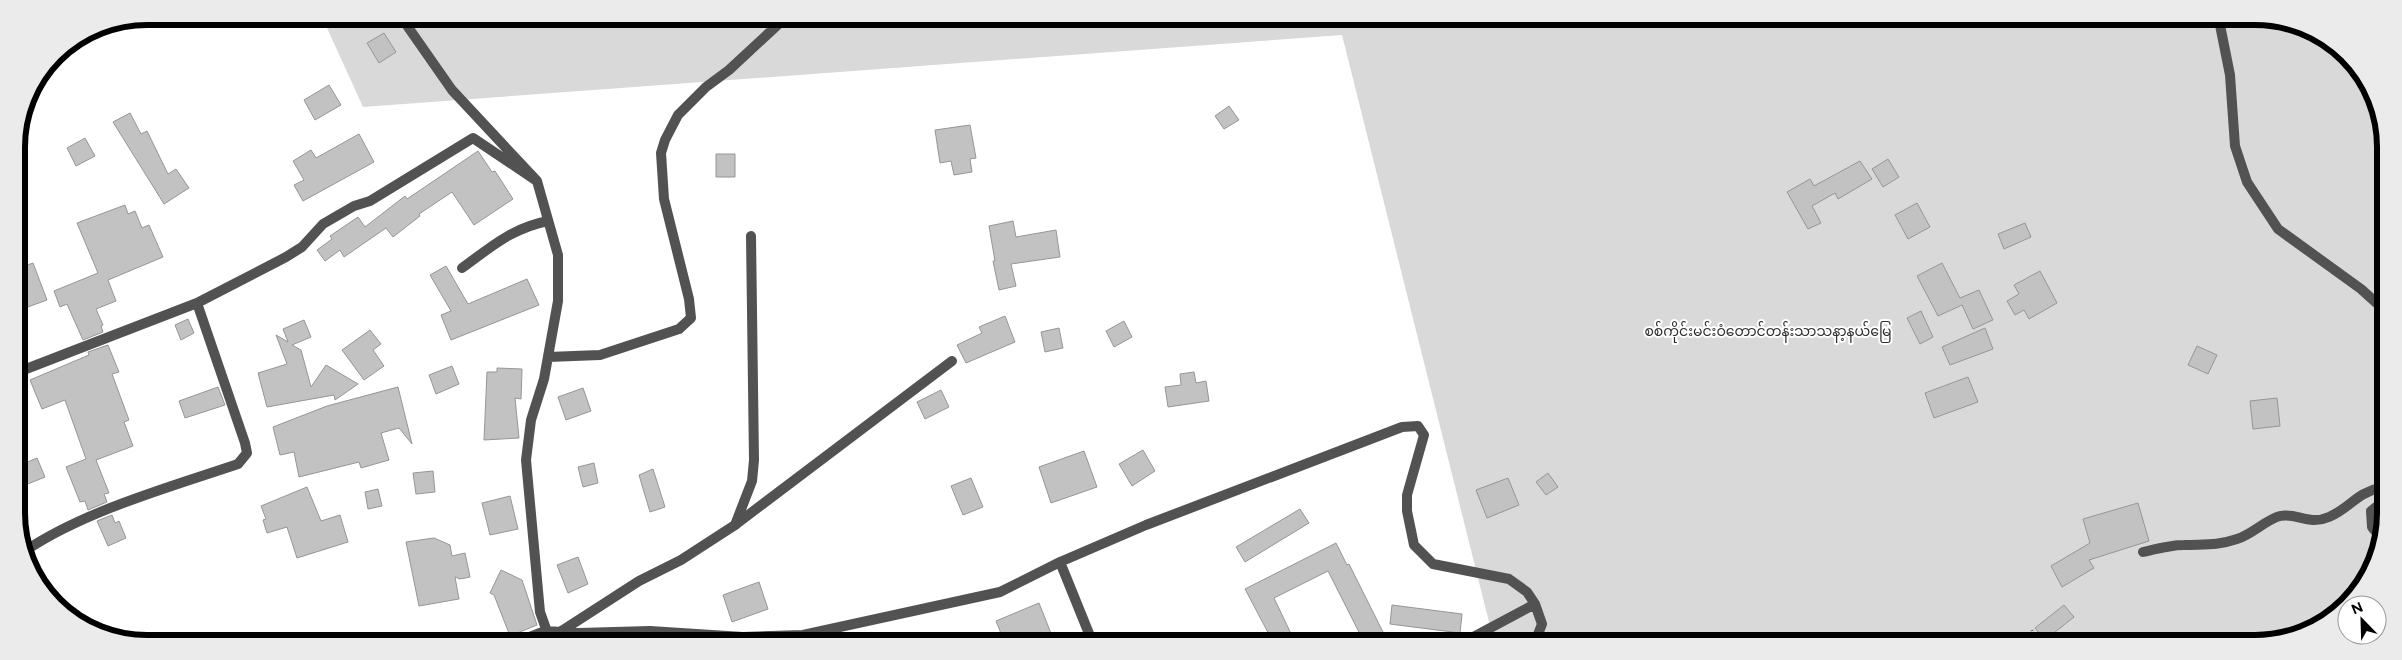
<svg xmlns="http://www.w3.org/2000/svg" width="2402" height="660" font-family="Figtree,'Noto Sans Myanmar',sans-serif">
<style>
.green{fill:#d9d9d9}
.building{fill:#c2c2c2;stroke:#969696}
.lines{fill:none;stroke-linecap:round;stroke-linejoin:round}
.path{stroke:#747474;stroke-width:3;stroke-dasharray:1 2.5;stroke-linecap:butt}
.service{stroke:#525252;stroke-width:10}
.minor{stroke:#525252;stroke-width:10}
.labels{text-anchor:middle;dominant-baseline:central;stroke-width:4;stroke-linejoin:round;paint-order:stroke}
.park-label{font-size:14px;fill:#303030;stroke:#fff}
.rim{fill:none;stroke:#000;stroke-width:6}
</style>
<rect width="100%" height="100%" fill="#fff"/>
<path class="green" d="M322,17l1967,4 64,40 30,61 -2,425 -40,64 -36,23 -42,9 -769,-1 -152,-607 -979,72z"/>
<path class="building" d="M384,33l12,19 -17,11 -12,-20z
M329,85l12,20 -26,15 -11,-20z
M1229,106l10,14 -15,9 -9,-13z
M130,113l11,21 6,-3 21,43 8,-5 13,19 -25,16 -51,-82z
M970,125l6,33 -6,1 2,13 -18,3 -3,-14 -11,2 -5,-33z
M359,134l15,28 -71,39 -9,-16 10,-5 -11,-19 18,-11 5,8z
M85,138l10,18 -19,10 -9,-18z
M478,151l14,21 3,-1 18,28 -39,26 -22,-33 -33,22 1,2 -27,21 -7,-9 -42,29 -4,-7 -15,11 -8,-11 15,-11 -2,-3 28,-19 7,10 40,-31 2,3z
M716,154h19v23h-19z
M1888,159l11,18 -16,10 -11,-18z
M1860,161l12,18 -34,20 -3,-6 -23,13 9,17 -13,6 -21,-37 23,-13 4,7z
M1917,203l13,24 -22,12 -13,-24z
M125,205l3,9 7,-3 7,17 7,-3 14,32 -55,23 8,21 -20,8 7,16 -2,1 2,6 -20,8 -16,-36 -7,3 -6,-16 44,-18 -21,-50z
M1013,221l3,16 40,-7 4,27 -49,7 5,22 -17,4 -6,-29h2l-6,-35z
M2025,223l6,14 -27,12 -6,-15z
M33,263l14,37 -30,11v-42z
M1942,263l18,35 19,-8 14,30 -20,9 -11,-24 -24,11 -21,-40z
M446,266l22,38 59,-25 12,26 -88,35 -10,-25 10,-4 -21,-36z
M2040,271l17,32 -28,16 -5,-9 -9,5 -8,-14 12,-7 -5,-9z
M1921,311l12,26 -13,7 -13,-26z
M1005,316l10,26 -49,21 -9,-18 25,-12 -3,-6z
M188,319l6,14 -13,7 -6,-15z
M304,320l7,17 -19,8 9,5 10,37 15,-22 32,19 -23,16 -1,-5 -67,12 -9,-34 29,-9 -11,-29 12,7 -5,-13z
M1124,321l8,16 -18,10 -8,-16z
M1059,328l4,20 -18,4 -4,-20z
M1985,328l8,21 -43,16 -8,-18z
M370,330l11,14 -8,6 11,16 -20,14 -22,-30z
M108,345l11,27 -7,2 17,46 -5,2 9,24 -37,14 13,33 -5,1 3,8 -19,8 -3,-9 -5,1 -14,-35 20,-8 -21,-59 -23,9 -12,-29 59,-25 -1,-3z
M2197,346l20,9 -9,19 -20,-9z
M452,366l7,18 -23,10 -7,-19z
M497,368l25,1 -1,30 -6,-1 4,40 -35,2 3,-68h10z
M1194,372l2,11 10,-2 3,20 -41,6 -3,-20 16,-2 -1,-11z
M1968,377l10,25 -44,16 -9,-25z
M218,387l7,18 -40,13 -6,-17z
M398,387l14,57 -13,-16 -18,5 8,27 -28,8 -2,-6 -60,15 -5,-25 -14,3 -7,-28 54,-21z
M583,388l8,23 -25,9 -8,-23z
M941,390l8,17 -24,12 -8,-17z
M2277,398l3,28 -27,3 -3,-28z
M1143,450l12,21 -23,15 -13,-22z
M1084,451l13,36 -46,16 -12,-36z
M37,458l8,19 -22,9 -5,-12v-8z
M594,463l4,20 -15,4 -5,-20z
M653,469l12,38 -15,5 -11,-37z
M433,471l2,21 -19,2 -3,-21z
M1548,473l10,14 -12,8 -10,-13z
M971,478l12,29 -20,8 -12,-29z
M1508,478l11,27 -32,13 -11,-28z
M307,487l14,34 19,-6 8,27 -51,16 -10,-31 -20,6 -4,-13 3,-1 -5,-13z
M378,489l4,17 -14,3 -3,-17z
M510,496l8,33 -28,6 -8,-32z
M2138,503l11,38 -60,19 5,8 -32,19 -11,-21 39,-23 -7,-24z
M1300,509l9,14 -64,39 -9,-15z
M112,515l3,8 4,-2 7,17 -18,8 -11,-25z
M434,538l16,7 2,11 13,-3 5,24 -10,2 -5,-2 4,22 -40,7 -13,-64z
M1336,543l11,22 2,-1 39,78h-24l-36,-71 -54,27 21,44h-22l-28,-53z
M578,557l10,27 -20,9 -11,-28z
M501,570l21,10 15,45 -27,11 -16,-41 -4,-2z
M759,582l9,27 -36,13 -9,-27z
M1039,603l15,38h-50l-8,-20z
M1392,605l70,9 -2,19 -70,-9z
M2064,605l10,12 -29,23 -10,-12z"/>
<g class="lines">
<path class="path" d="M2032,630l4,13"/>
<path class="service" d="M462,268c29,-21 50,-40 86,-47
M735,525l17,-44 2,-21 -3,-224
M2143,552c13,-3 28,-7 41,-7 21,-1 32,1 53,-6 16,-5 28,-19 43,-23 17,-4 28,10 49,1 21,-9 27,-24 53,-30"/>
<path class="minor" d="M401,17l51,73 85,91 21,74v46l-14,78 -13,41 -5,40 14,152 10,28
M2219,20l11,55 5,71 12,36 31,47 83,60 21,19
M548,357l52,-2 79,-26 12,-11 -2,-19 -25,-100 -3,-46 4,-13 13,-25 28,-28 23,-17 56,-52
M26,369l171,-66
M2381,538l-9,-11 -1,-16 11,-9
M25,551c59,-40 145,-64 213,-87l9,-11 -2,-10 -48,-140 89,-46 16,-10 21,-23 31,-18 16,-5 103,-63 64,43
M1060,562l32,79
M560,632l79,-51 42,-21 54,-35 217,-164
M522,640l23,-9 34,2 71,-2 93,6 60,-2 197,-43 60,-30 86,-37 256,-98 16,-1 6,9 -17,60v16l7,34 19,19 76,15 18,13 8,12 7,20 -7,18
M1464,642l71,-38"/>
</g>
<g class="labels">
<g class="park-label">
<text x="1768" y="331">စစ်ကိုင်းမင်းဝံတောင်တန်းသာသနာ့နယ်မြေ</text>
</g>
</g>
<path d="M0 0H2402V660H0ZM147 25H2255A122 122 0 0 1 2377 147V513A122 122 0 0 1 2255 635H147A122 122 0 0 1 25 513V147A122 122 0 0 1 147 25Z" fill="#ebebeb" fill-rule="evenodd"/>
<path class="rim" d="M147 25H2255A122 122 0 0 1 2377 147V513A122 122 0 0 1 2255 635H147A122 122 0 0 1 25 513V147A122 122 0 0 1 147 25Z"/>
<g transform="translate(2362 620) rotate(337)"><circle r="24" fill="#ffffff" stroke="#999999"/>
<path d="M0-4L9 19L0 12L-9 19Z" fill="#000000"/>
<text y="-8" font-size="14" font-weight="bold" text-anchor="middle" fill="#000000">N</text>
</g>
</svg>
